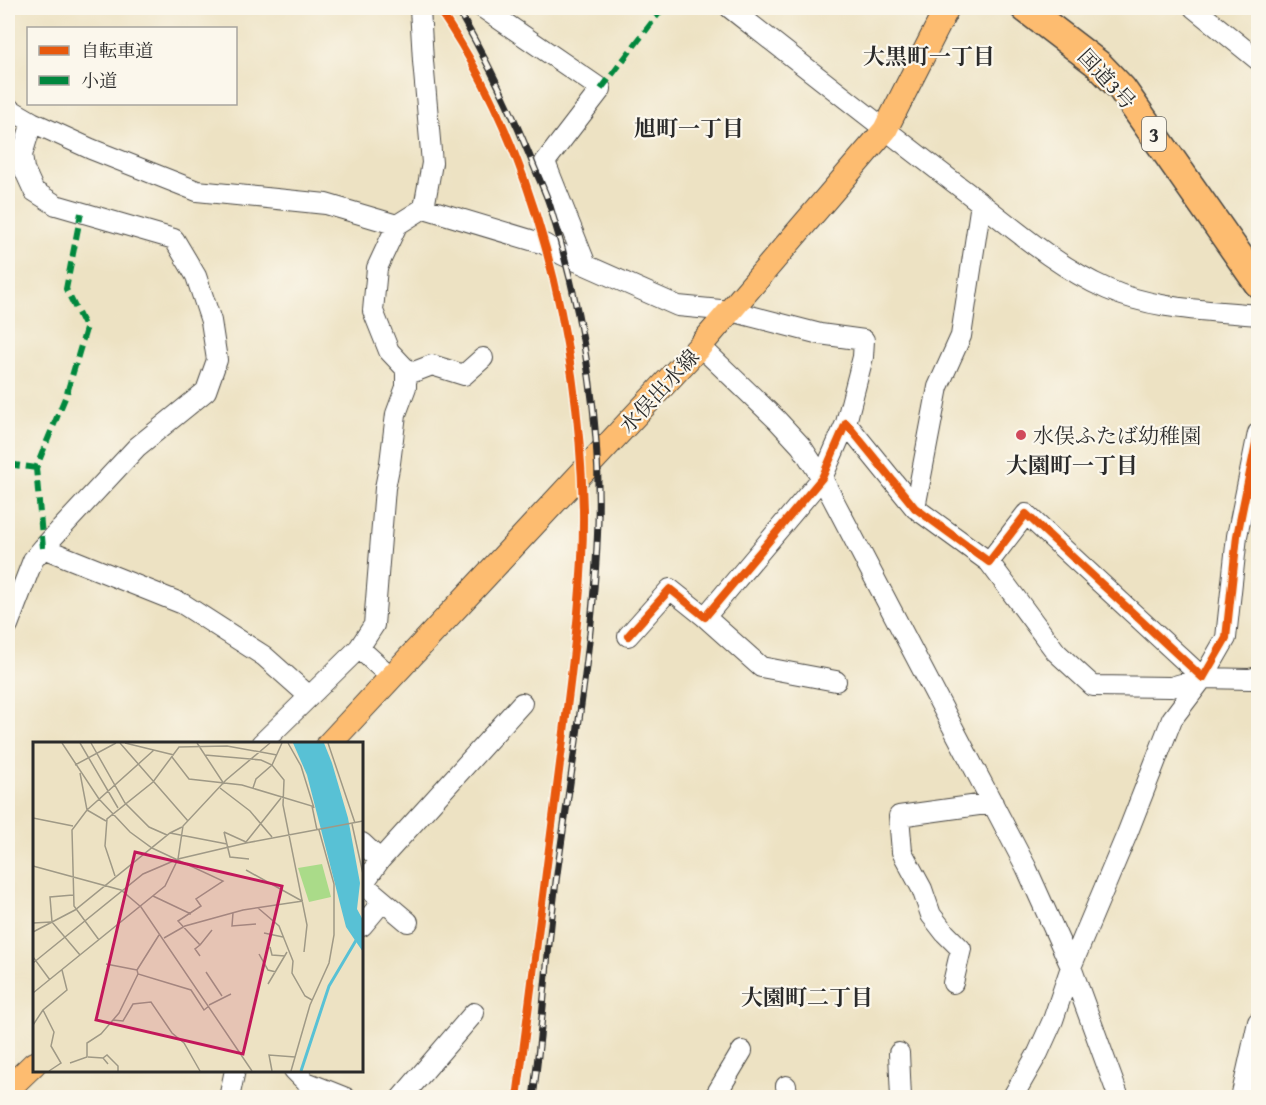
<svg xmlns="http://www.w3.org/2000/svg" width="1266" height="1105" font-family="'Gentium Book Plus','Noto Serif JP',serif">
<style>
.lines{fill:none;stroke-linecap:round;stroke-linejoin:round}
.minor-casing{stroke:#484642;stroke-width:22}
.major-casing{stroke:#484642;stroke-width:26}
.highway-casing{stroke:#484642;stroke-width:31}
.minor{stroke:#fff;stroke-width:20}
.major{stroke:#fdbc70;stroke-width:24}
.highway{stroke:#fdbc70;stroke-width:28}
.rail-casing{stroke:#2b2b2b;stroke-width:7}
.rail{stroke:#fbf7ec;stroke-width:4.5;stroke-dasharray:14;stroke-linecap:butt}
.quiet{stroke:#00873e;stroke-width:6;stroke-dasharray:12 6;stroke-linecap:butt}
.cycleway-casing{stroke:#fbf7ec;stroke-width:11}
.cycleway{stroke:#e8590c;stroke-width:8}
.poi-dot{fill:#d1495b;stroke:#fbf7ec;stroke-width:2}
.labels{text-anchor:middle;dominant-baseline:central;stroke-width:4.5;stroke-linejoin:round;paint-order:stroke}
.shield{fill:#fbf7ec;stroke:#696865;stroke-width:1.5}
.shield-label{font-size:20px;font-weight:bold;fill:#2b2b2b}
.street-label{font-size:21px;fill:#2b2b2b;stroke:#fbf7ec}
.poi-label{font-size:21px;fill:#2b2b2b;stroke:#fbf7ec;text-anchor:start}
.neighbourhood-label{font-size:22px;font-weight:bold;fill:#2b2b2b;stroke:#fbf7ec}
.inset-river{fill:none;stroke:#58c1d5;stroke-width:3}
.inset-road{fill:none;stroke:#9f9986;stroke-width:1.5}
.view{fill:#c2185b;fill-opacity:0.15;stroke:#c2185b;stroke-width:3}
.inset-edge{fill:none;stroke:#2b2b2b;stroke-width:3}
</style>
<rect width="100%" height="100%" fill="#fbf7ec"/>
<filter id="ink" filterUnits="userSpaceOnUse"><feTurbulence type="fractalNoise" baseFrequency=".0167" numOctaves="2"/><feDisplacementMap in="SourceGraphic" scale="12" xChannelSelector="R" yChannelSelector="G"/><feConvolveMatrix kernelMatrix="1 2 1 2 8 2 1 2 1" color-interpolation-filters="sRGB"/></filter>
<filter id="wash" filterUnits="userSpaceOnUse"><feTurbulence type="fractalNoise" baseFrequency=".008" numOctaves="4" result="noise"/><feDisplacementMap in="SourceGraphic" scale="24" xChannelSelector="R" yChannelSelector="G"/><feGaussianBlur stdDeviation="1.35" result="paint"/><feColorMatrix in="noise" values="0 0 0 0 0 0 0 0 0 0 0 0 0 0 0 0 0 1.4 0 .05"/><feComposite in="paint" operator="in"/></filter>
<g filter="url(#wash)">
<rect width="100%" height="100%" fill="#ede2c3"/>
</g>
<g filter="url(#ink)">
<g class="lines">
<g class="minor-casing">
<path id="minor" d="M420,8l3,53 9,102 -8,45
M483,8l118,81 -56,73 41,103
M730,8c79,62 159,125 239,186 44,34 88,73 138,95 47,21 101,21 151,26
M1194,8l64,52
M8,108l24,14 59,27 106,42 129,13 71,21
M700,346l77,74 24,26 21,32 204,389 45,100 48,131
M406,375l26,-10 32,10 19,-17
M915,508l23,-121 23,-51 20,-133
M43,548l140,56 81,52 45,40
M989,562l67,90 37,34 78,1 32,-9 47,1 8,-2
M705,617l56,50 75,14
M8,625l25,-65 10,-12 94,-101 69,-56 11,-31 -6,-39 -15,-45 -22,-37 -118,-34 -22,-14 -10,-22 -2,-14 10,-33
M628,636l42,-47 35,28 117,-139 24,-55 69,85 74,54 37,-48 177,164
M359,648l32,29
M261,744l98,-96 15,-23 11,-137 5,-25 6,-49 10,-27v-18l-17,-18 -16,-40 4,-43 20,-43 27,-17 120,36 19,11 115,51 53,5 89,23 44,6 -1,17 -17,66
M362,843l18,17 -17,24 45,38
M380,860l142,-157
M362,926l21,-25
M953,983l8,-34 -16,-16 -14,-18 -9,-26 -20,-37 -3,-36 94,-13
M899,1053l2,45
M294,1070l12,12 40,16
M786,1086l2,12
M229,1098l6,-28
M401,1098l73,-85
M714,1098l28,-47
M1012,1098l26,-45 15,-33 18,-53 56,-133 45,-115 31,-41 23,-40 11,-102 21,-103
M1241,1098l17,-76"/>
</g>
<g class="major-casing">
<path id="major" d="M329,744l371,-398 185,-216 62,-122
M8,1089l26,-25"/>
</g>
<g class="highway-casing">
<path id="highway" d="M1025,8l73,56 24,25 136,194"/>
</g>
<use href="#minor" class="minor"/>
<use href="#major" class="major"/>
<use href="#highway" class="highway"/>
<g class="rail-casing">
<path id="rail" d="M457,8c28,49 53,99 74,151 6,16 14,31 19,47 31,101 51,210 48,316 -4,118 -25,235 -41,352 -10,74 -14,149 -24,224"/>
</g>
<use href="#rail" class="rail"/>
<path class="quiet" d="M601,89l62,-81
M8,464l28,4
M43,548l-7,-80 31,-75 19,-64 -20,-40 15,-76"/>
<g class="cycleway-casing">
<path id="cycleway" d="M438,8c98,142 141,331 145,502 1,74 -11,156 -20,230 -15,119 -30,238 -46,358
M628,636l42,-47 35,28 117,-139 24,-55 69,85 74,54 37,-48 177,164 23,-40 11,-102 21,-103"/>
</g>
<use href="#cycleway" class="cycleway"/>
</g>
</g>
<circle class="poi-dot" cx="1021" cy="435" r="6"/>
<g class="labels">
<rect class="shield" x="1142" y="117" width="24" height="34" rx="4.5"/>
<g class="shield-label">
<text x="1154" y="134">3</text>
</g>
<g class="street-label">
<text transform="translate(1107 79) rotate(47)">国道3号</text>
<text transform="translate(659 391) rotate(-47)">水俣出水線</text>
</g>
<g class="poi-label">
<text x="1033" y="435">水俣ふたば幼稚園</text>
</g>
<g class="neighbourhood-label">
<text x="929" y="56">大黒町一丁目</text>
<text x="689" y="128">旭町一丁目</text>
<text x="1072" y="465">大園町一丁目</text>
<text x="807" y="997">大園町二丁目</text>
</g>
</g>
<g transform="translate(33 742)">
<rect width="330" height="330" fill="#ede2c3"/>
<path d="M289,122l9,33 -22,5 -11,-34z" fill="#aadb89"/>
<path d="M260,1h31l8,20 16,55 12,65 -3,26 6,11v32l-17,-25 -39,-152z" fill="#58c1d5"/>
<path class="inset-river" d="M268,329l28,-85 29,-49"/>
<path class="inset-road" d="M29,1l37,56 31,33 22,16 71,33 -27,18 5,7 -23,15 22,24 -5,4 5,7M47,1l38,65M58,1l34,60 24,24 18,8M87,1l68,78M92,1l49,12M164,1l27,41M255,1l13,23 13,42M295,1l27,80M172,13l56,5 11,5 12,15 -1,25 24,120 -3,27M139,15l17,22 53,6 70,21 5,24M42,23l41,-22M47,31l7,37 19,11M187,46l30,23 22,26M220,46l3,-9 16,-14 10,-22M0,76l40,8M319,82l11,50M191,90l6,25 19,2M191,90l22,10M137,91l57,11M213,100l35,-44M0,124l88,24 20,17 111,164M213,128l56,31M82,134l-10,-30 2,-27 46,-37 26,-35 48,-1 50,9M40,153l-23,2 2,25 28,33M120,154l38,18M225,166l21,18 14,35 -1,12 13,23 7,4M200,171l-1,13 24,-2M0,181l18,-1M0,190l42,-22 95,-77 12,-6M231,191l19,4M126,193l-22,35 1,4 53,16 13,20 5,-4M131,196l21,-12 58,-16 60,-9M66,198l-25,-34 -2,-76 15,-20 67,-60M167,203l12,-15M237,205l2,8 13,1M226,212l9,16 8,2M0,215l17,23M0,221l110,-89 35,-15 68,-16 117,-22M73,222l31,6M173,230l16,24M235,242l19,-32M0,251l132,-107 13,-27 5,-33 43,-46 44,-37M176,263l22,-11M80,278l10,1 10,-17 18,-2 21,31 12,10 16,28M0,283l10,-15M55,315l15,1 5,6M70,316l4,-3 11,11v5M37,321l17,-6v-14l14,-9 18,-21 19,-39M16,329l12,-8 -10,-17 3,-14 -11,-22 24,-20 -5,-20M239,329l-3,-16 26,2M258,329l19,-66 19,-42 5,-28v-51l-15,-54"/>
<path class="view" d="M102,110l147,34 -39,168 -147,-34z"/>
<rect width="330" height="330" class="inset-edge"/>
</g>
<rect width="1266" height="1105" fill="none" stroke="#fbf7ec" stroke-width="30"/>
<rect x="27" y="27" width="210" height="78" fill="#fbf7ec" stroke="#a8a59f" stroke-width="1.5"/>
<rect x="39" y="46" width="30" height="9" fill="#e8590c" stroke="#a8a59f" stroke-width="1.5"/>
<text x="81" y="57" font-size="18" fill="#2b2b2b">自転車道</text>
<rect x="39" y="76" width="30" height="9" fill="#00873e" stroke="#a8a59f" stroke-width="1.5"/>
<text x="81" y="87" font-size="18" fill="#2b2b2b">小道</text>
</svg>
